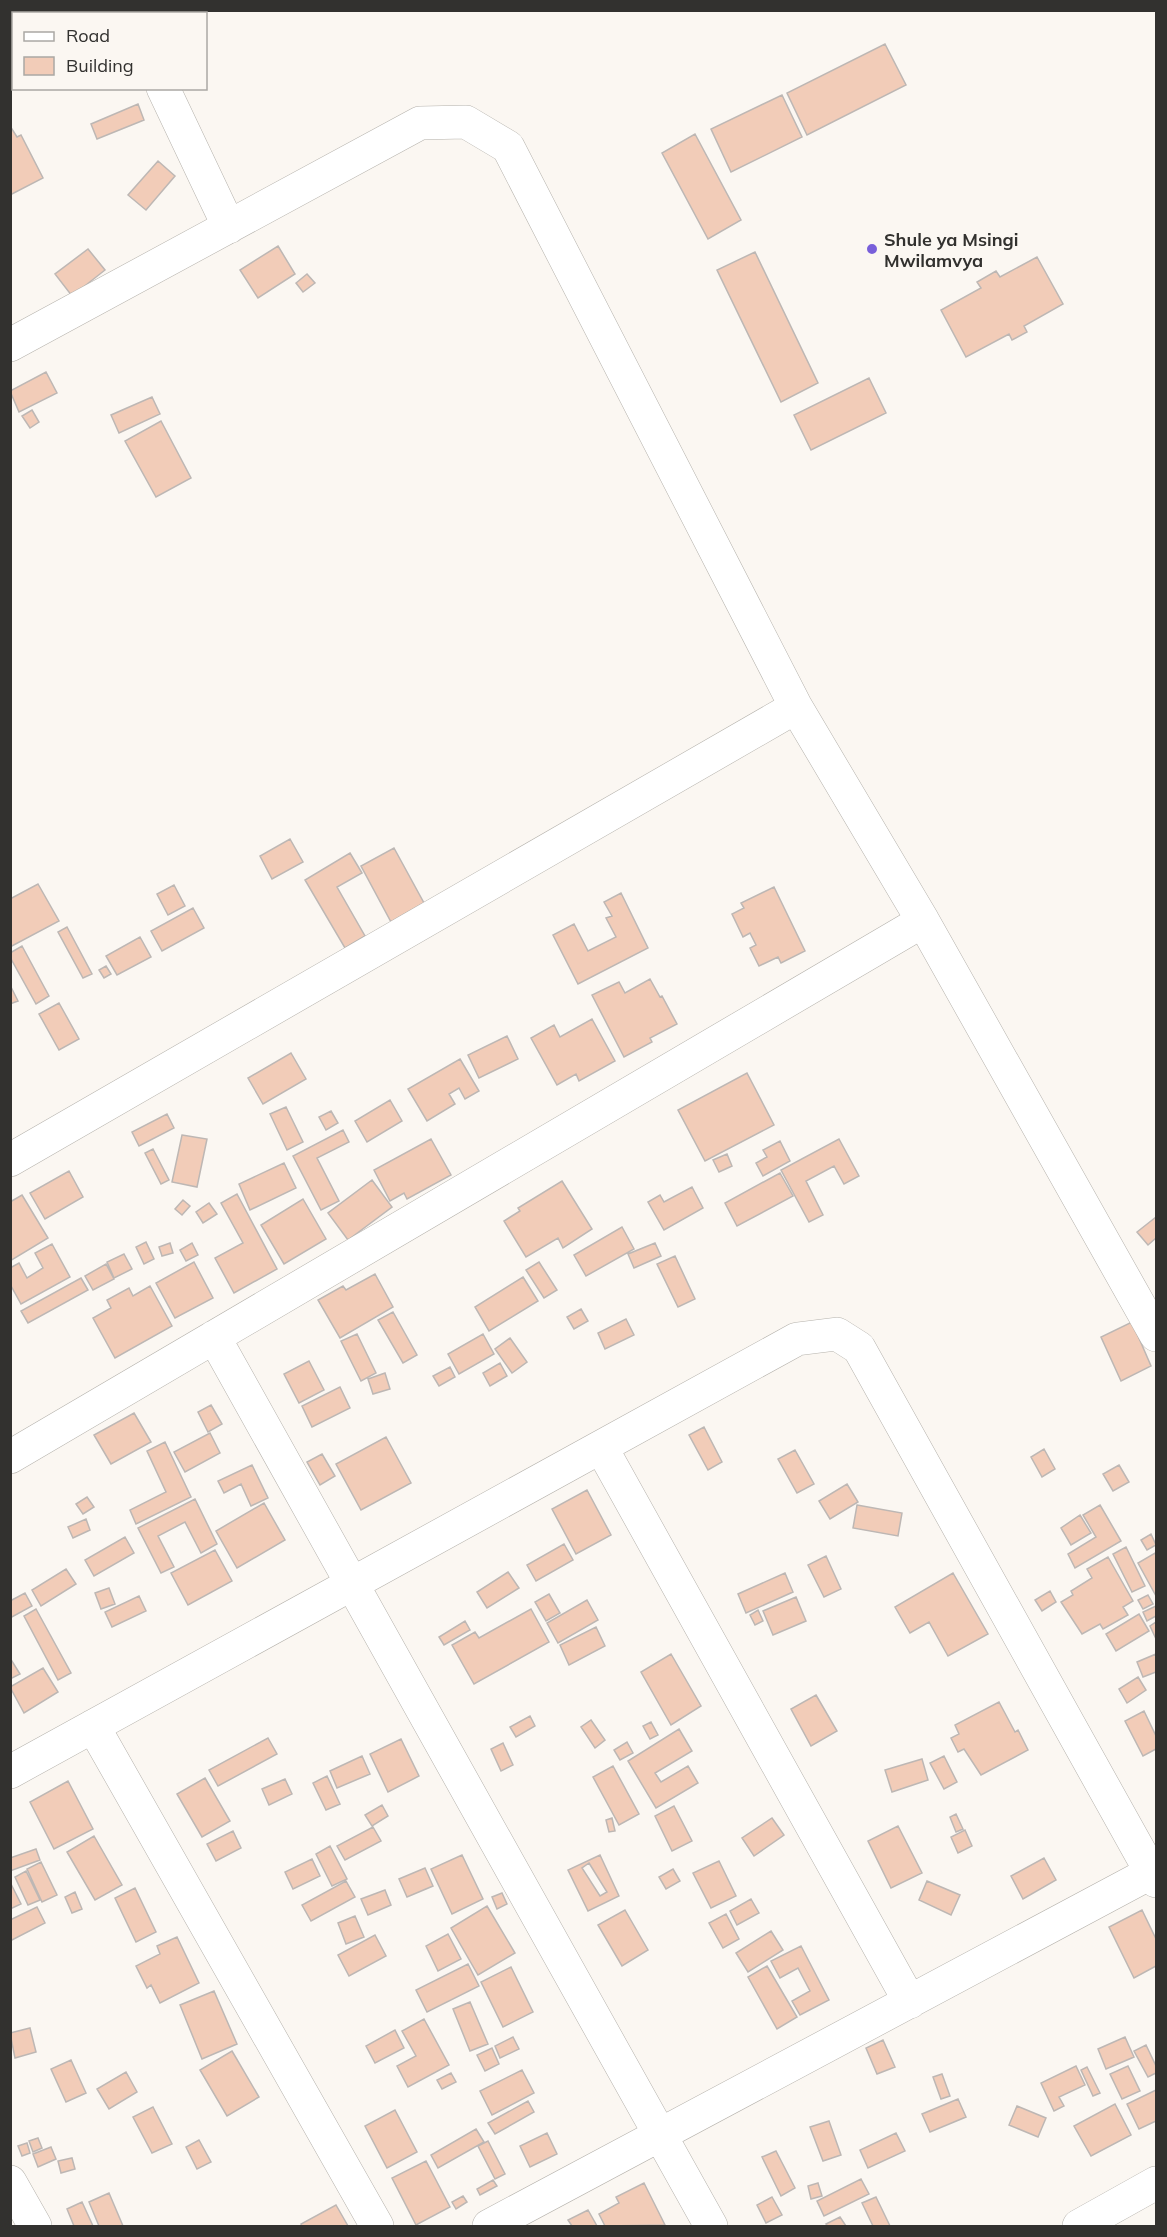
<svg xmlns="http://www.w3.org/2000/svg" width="1167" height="2237" font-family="Mulish,sans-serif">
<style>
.building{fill:#f2ccb8;stroke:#bdb7b4;stroke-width:1.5;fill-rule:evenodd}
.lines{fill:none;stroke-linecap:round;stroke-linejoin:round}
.minor-casing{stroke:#b5b2ac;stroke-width:34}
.minor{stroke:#fff;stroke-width:33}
.poi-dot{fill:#785fda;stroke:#fbf7f2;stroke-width:2}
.labels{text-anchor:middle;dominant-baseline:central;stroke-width:4.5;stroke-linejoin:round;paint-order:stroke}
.poi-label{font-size:18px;font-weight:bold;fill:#32312f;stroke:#fbf7f2;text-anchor:start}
</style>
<rect width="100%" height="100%" fill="#fbf7f2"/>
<path class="building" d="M10,10h24l-6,4h-14v6l-4,2z
M885,44l21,41 -99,50 -20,-42z
M782,95l20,42 -71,35 -20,-43z
M138,104l6,16 -47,19 -6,-15z
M10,126l7,11 4,-2 22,43 -33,17z
M695,134l46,86 -33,19 -46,-86z
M158,161l17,15 -29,34 -18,-15z
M278,246l17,28 -37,24 -18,-28z
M88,249l17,21 -33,26 -17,-22z
M755,252l63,131 -37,19 -64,-132z
M1037,257l26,47 -39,22 3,6 -15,8 -3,-6 -43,23 -25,-47 40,-22 -4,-6 19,-11 4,6z
M307,274l8,9 -12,9 -7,-9z
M46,372l11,21 -38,19 -9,-21z
M869,378l17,35 -75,37 -17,-35z
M152,397l8,17 -41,19 -8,-18z
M32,410l7,12 -9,6 -8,-12z
M161,421l30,57 -35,19 -31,-56z
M290,839l13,23 -31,17 -12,-23z
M394,848l30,55 -33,19 -30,-56z
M350,853l12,20 -25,14 28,49 -20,12 -40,-68z
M38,884l21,37 -49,26v-48z
M174,885l11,21 -17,9 -11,-21z
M774,887l31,64 -24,12 -3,-6 -19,9 -9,-18 6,-3 -6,-12 -7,4 -11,-23 12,-6 -3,-5z
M621,893l27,55 -70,36 -25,-49 21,-11 14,27 28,-14 -10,-19 6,-2 -8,-14z
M193,908l11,20 -42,23 -11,-20z
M67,927l25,47 -9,4 -25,-46z
M140,937l11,20 -34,18 -11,-19z
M22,946l27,50 -13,8 -26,-47v-4z
M106,966l5,8 -7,4 -5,-8z
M650,979l10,18 2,-1 15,28 -27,14 2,4 -28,15 -32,-62 27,-13 6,11z
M10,985l8,16 -8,3z
M59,1003l20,36 -20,11 -20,-36z
M592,1019l23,42 -36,20 -3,-7 -19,11 -26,-47 23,-13 6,12z
M507,1036l11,23 -39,19 -11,-23z
M291,1053l15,26 -43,25 -15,-26z
M460,1059l19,32 -14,8 -6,-11 -10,6 6,10 -28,17 -19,-32z
M747,1073l27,52 -69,36 -27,-51z
M390,1100l12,21 -35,21 -12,-21z
M286,1107l17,35 -16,8 -17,-36z
M331,1111l7,12 -12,7 -7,-13z
M167,1114l7,14 -35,18 -7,-14z
M343,1130l6,12 -32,16 22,43 -18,9 -28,-54z
M182,1135l25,4 -10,48 -25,-5z
M431,1139l20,36 -44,24 -3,-6 -14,8 -16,-31z
M839,1139l20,37 -15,8 -10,-18 -28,15 17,34 -14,7 -28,-52z
M780,1141l10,20 -27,15 -7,-13 11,-6 -4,-7z
M153,1149l16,31 -8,4 -16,-31z
M727,1154l5,12 -13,6 -6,-12z
M284,1163l12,25 -46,22 -11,-26z
M69,1171l14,26 -38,22 -15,-26z
M780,1173l13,23 -56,30 -12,-23z
M372,1180l20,27 -44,33 -20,-27z
M562,1181l30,48 -29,19 -5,-10 -32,19 -22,-36 16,-10 -2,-3z
M692,1187l11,21 -39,22 -16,-28 12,-7 4,7z
M237,1194l40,75 -43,24 -19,-35 28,-15 -22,-40z
M22,1195l26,43 -38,23v-59z
M303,1199l23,40 -42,25 -23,-39z
M183,1200l7,6 -8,9 -7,-6z
M209,1203l8,11 -14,9 -7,-11z
M1156,1217v21l-8,7 -11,-13z
M622,1227l12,22 -48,27 -12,-21z
M146,1242l8,17 -10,5 -8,-17z
M170,1243l3,10 -11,3 -3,-9z
M192,1243l6,12 -12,6 -6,-11z
M655,1243l6,13 -27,12 -6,-14z
M52,1244l18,33 -49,27 -11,-20v-16l9,-5 8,15 16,-10 -8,-15z
M124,1254l8,15 -18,9 -7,-16z
M675,1256l20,43 -17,8 -21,-43z
M194,1262l19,36 -38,20 -19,-35z
M539,1262l18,28 -13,8 -18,-28z
M106,1264l8,15 -21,11 -8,-14z
M375,1274l18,33 -53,31 -22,-38 25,-14 3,4z
M523,1277l15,24 -49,30 -14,-24z
M81,1278l7,12 -60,33 -7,-12z
M150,1286l22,40 -57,32 -22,-40 18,-10 -4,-8 22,-12 4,8z
M581,1309l7,12 -14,8 -7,-12z
M393,1312l24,43 -14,8 -25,-43z
M626,1319l8,16 -29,14 -7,-16z
M1132,1322l19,44 -30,15 -20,-44z
M357,1334l19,39 -15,8 -20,-40z
M483,1334l11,20 -35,20 -11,-20z
M510,1338l17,24 -15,11 -17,-24z
M309,1361l15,29 -25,13 -15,-29z
M500,1363l7,13 -17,10 -7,-13z
M450,1367l5,10 -16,9 -6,-10z
M385,1373l5,16 -17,5 -5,-15z
M340,1387l10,21 -38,19 -10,-21z
M211,1405l11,19 -14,8 -10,-20z
M134,1413l17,29 -40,22 -17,-29z
M704,1427l18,35 -14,8 -19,-35z
M210,1433l10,20 -35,19 -11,-20z
M386,1437l25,46 -50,27 -25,-46z
M165,1442l26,55 -55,27 -6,-14 36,-18 -19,-41z
M1044,1449l11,20 -13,8 -11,-20z
M795,1450l19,34 -17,9 -19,-34z
M322,1454l13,22 -15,9 -13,-23z
M252,1465l16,33 -17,8 -10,-22 -17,9 -6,-12z
M1119,1465l10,17 -16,9 -10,-17z
M847,1484l11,18 -28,17 -11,-18z
M587,1490l24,45 -35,19 -24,-45z
M87,1497l7,10 -11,7 -7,-10z
M195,1499l22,45 -16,9 -16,-31 -27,14 16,31 -13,6 -23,-45z
M264,1503l21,37 -48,28 -21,-37z
M857,1505l45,8 -4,23 -45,-8z
M1100,1505l21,36 -46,27 -7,-14 28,-17 -13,-22z
M1080,1515l11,18 -20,12 -10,-17z
M86,1519l4,11 -17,8 -5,-11z
M1151,1534l5,11 -9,5 -6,-10z
M125,1537l9,16 -40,23 -9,-16z
M564,1544l9,16 -37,21 -9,-16z
M1126,1547l19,39 -13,6 -19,-38z
M215,1550l17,31 -44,24 -17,-32z
M1155,1553l1,3v40l-18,-33z
M826,1556l15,33 -17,8 -16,-32z
M1108,1557l25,44 -10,6 5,8 -25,14 -3,-5 -18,10 -21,-32 12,-7 -2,-4 21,-13 -5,-9z
M66,1569l10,15 -35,22 -9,-16z
M508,1572l11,16 -32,20 -10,-16z
M785,1573l8,19 -47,21 -8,-19z
M953,1573l35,61 -40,22 -19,-34 -19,11 -15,-26z
M109,1588l6,16 -14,5 -6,-16z
M1050,1591l6,11 -14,9 -7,-11z
M25,1593l7,13 -22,12v-17z
M549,1594l11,19 -14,8 -11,-19z
M1148,1595l5,9 -10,5 -5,-9z
M139,1596l7,15 -34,16 -7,-15z
M796,1597l10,24 -33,14 -10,-24z
M587,1600l11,20 -40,23 -11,-20z
M1156,1606v10l-9,5 -4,-9z
M36,1609l35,64 -13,7 -34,-64z
M531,1609l18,33 -75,42 -22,-39 23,-13 4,6z
M758,1610l5,11 -8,4 -5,-10z
M1139,1614l10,17 -33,20 -10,-17z
M465,1621l5,9 -26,15 -5,-8z
M1156,1622v17l-6,-13z
M596,1627l9,19 -36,19 -9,-20z
M671,1654l30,52 -30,19 -30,-53z
M1156,1654v18l-13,5 -6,-15z
M10,1658l10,16 -10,5z
M43,1668l15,24 -34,21 -14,-26z
M1138,1677l8,13 -19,13 -8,-14z
M816,1695l21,36 -26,15 -20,-37z
M999,1702l16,30 3,-2 10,20 -47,25 -17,-26 -6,3 -7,-14 8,-4 -4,-9z
M1144,1711l12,25v13l-13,7 -18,-35z
M530,1716l5,10 -19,11 -6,-10z
M591,1720l14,20 -10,8 -14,-21z
M651,1722l7,13 -8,4 -7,-13z
M679,1729l13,22 -37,22 6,9 27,-16 10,17 -42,25 -28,-47z
M268,1738l9,16 -59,32 -9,-16z
M401,1739l18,37 -31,16 -18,-38z
M627,1742l6,11 -13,7 -6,-10z
M503,1743l10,22 -12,6 -10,-22z
M362,1756l8,18 -33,14 -7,-17z
M944,1756l13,26 -13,7 -14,-26z
M922,1759l6,21 -36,12 -7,-22z
M613,1766l26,48 -20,11 -26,-48z
M327,1776l13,28 -14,6 -13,-27z
M205,1778l25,43 -28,16 -25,-43z
M285,1779l7,15 -23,11 -7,-16z
M68,1781l25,48 -39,20 -24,-47z
M382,1805l6,11 -16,10 -7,-11z
M674,1806l18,35 -20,10 -17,-35z
M956,1814l7,15 -7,3 -6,-15z
M612,1818l3,13 -6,1 -3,-12z
M772,1818l12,17 -30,21 -12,-18z
M898,1826l24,47 -31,15 -23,-47z
M373,1827l8,14 -36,19 -8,-14z
M965,1830l7,16 -14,7 -7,-16z
M233,1831l8,17 -25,13 -9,-17z
M94,1836l28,49 -27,15 -28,-48z
M330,1846l17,33 -15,7 -16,-32z
M36,1849l4,11 -30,11v-13z
M462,1855l21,44 -31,15 -21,-45z
M600,1855l19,41 -31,15 -20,-41zM589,1863l18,29 -7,4 -18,-28z
M1044,1858l12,22 -33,19 -12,-23z
M312,1859l8,17 -27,13 -8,-17z
M719,1861l17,35 -25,12 -18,-35z
M41,1862l16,33 -15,7 -15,-33z
M425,1868l8,18 -26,11 -8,-18z
M673,1869l7,12 -14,8 -7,-12z
M26,1871l14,29 -12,5 -13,-28z
M346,1881l9,16 -44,24 -9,-16z
M927,1881l33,14 -9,20 -32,-15z
M10,1882l11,22 -11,5z
M135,1888l21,44 -20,10 -21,-44z
M385,1890l6,15 -23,10 -7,-16z
M75,1892l7,17 -10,4 -7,-16z
M502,1893l5,11 -10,5 -5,-12z
M751,1899l8,14 -22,12 -7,-14z
M487,1906l28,47 -37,22 -27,-47z
M37,1907l8,16 -35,18v-21z
M625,1910l23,40 -26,16 -24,-41z
M1142,1910l14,29v27l-22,12 -25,-51z
M726,1914l13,25 -16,9 -14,-25z
M355,1916l9,21 -18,7 -8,-21z
M771,1931l12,19 -35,22 -12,-19z
M448,1934l13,25 -23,12 -12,-25z
M375,1935l11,21 -37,20 -11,-21z
M177,1937l22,46 -39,20 -9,-18 -4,3 -11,-22 24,-12 -3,-8z
M801,1946l28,54 -29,15 -8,-14 18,-10 -12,-23 -18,10 -9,-17z
M468,1964l11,22 -52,26 -11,-22z
M767,1966l30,51 -20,12 -29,-52z
M511,1967l22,45 -30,15 -22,-45z
M214,1991l23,53 -35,15 -22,-54z
M470,2002l18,42 -18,7 -17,-42z
M424,2019l25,46 -41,22 -11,-21 19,-10 -14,-25z
M30,2028l6,24 -21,6 -5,-25z
M395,2030l9,18 -29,15 -9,-17z
M513,2037l6,12 -19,9 -5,-12z
M1125,2037l9,20 -28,12 -8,-20z
M883,2040l12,27 -18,7 -11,-26z
M1146,2045l10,21v7l-8,4 -14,-26z
M492,2048l7,16 -14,7 -8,-16z
M232,2051l27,46 -32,19 -27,-46z
M71,2060l15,33 -20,9 -15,-33z
M1076,2066l9,19 -26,12 5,9 -10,5 -13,-28z
M1128,2066l12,25 -18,8 -12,-25z
M1087,2067l13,26 -7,3 -12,-26z
M522,2070l12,23 -42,22 -12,-24z
M126,2072l11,20 -28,17 -12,-20z
M451,2073l5,9 -14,7 -5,-9z
M942,2074l8,22 -9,3 -8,-22z
M1156,2090v31l-17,8 -12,-25z
M958,2099l8,18 -36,15 -8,-18z
M528,2101l6,11 -39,22 -7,-11z
M1115,2104l16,31 -40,21 -17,-30z
M1017,2106l29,12 -8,19 -29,-12z
M153,2107l19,37 -20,9 -19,-36z
M395,2110l22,42 -30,16 -22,-42z
M829,2121l12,34 -18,6 -13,-34z
M476,2129l8,13 -46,26 -7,-13z
M547,2133l10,21 -27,13 -10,-21z
M896,2133l9,18 -37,17 -8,-18z
M38,2138l4,10 -9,4 -4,-11z
M199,2140l12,22 -14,7 -11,-22z
M488,2141l17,33 -10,5 -17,-33z
M27,2143l3,10 -8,3 -4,-10z
M51,2147l5,12 -18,8 -5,-13z
M776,2151l19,37 -14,8 -19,-39z
M72,2158l3,11 -14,4 -3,-12z
M426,2161l24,46 -34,18 -24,-47z
M861,2179l8,15 -45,22 -7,-15z
M493,2180l4,6 -17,9 -3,-6z
M644,2183l21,42 -60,1 -6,-12 20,-11 -3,-6z
M818,2183l4,13 -11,3 -3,-13z
M109,2193l14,33h-24l-10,-24z
M463,2196l4,6 -11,7 -4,-7z
M772,2197l10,18 -16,8 -9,-18z
M876,2197l14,29h-17l-11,-23z
M82,2202l11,24h-19l-7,-17z
M336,2205l12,21h-46l-1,-2z
M588,2210l9,16h-25l-4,-6z
M840,2217l6,9h-18l-2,-2z"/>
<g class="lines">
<g class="minor-casing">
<path id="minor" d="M126,10l1,4
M84,14l5,-4
M10,51l4,-1
M163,88l66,139
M10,345l410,-222 46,-1 42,25 288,560 127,214 233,414
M10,1160l786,-453
M214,1337l497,889
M601,1447l309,555
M10,1457l913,-536
M93,1726l284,500
M10,1772l787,-433 40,-5 22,14 297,533
M10,2182l25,44
M489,2226l663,-354
M1079,2226l77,-43"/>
</g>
<use href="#minor" class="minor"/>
</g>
<circle class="poi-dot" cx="872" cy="249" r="6"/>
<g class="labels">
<g class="poi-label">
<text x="884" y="239">Shule ya Msingi<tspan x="884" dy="21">Mwilamvya</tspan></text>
</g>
</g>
<rect width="1167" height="2237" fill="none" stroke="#32312f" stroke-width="24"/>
<rect x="12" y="12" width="195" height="78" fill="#fbf7f2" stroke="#aba8a4" stroke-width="1.5"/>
<rect x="24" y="32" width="30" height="9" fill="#ffffff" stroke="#aba8a4" stroke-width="1.5"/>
<text x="66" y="42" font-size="18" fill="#32312f">Road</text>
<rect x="24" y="57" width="30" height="18" fill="#f2ccb8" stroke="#aba8a4" stroke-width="1.5"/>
<text x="66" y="72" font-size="18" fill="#32312f">Building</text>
</svg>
